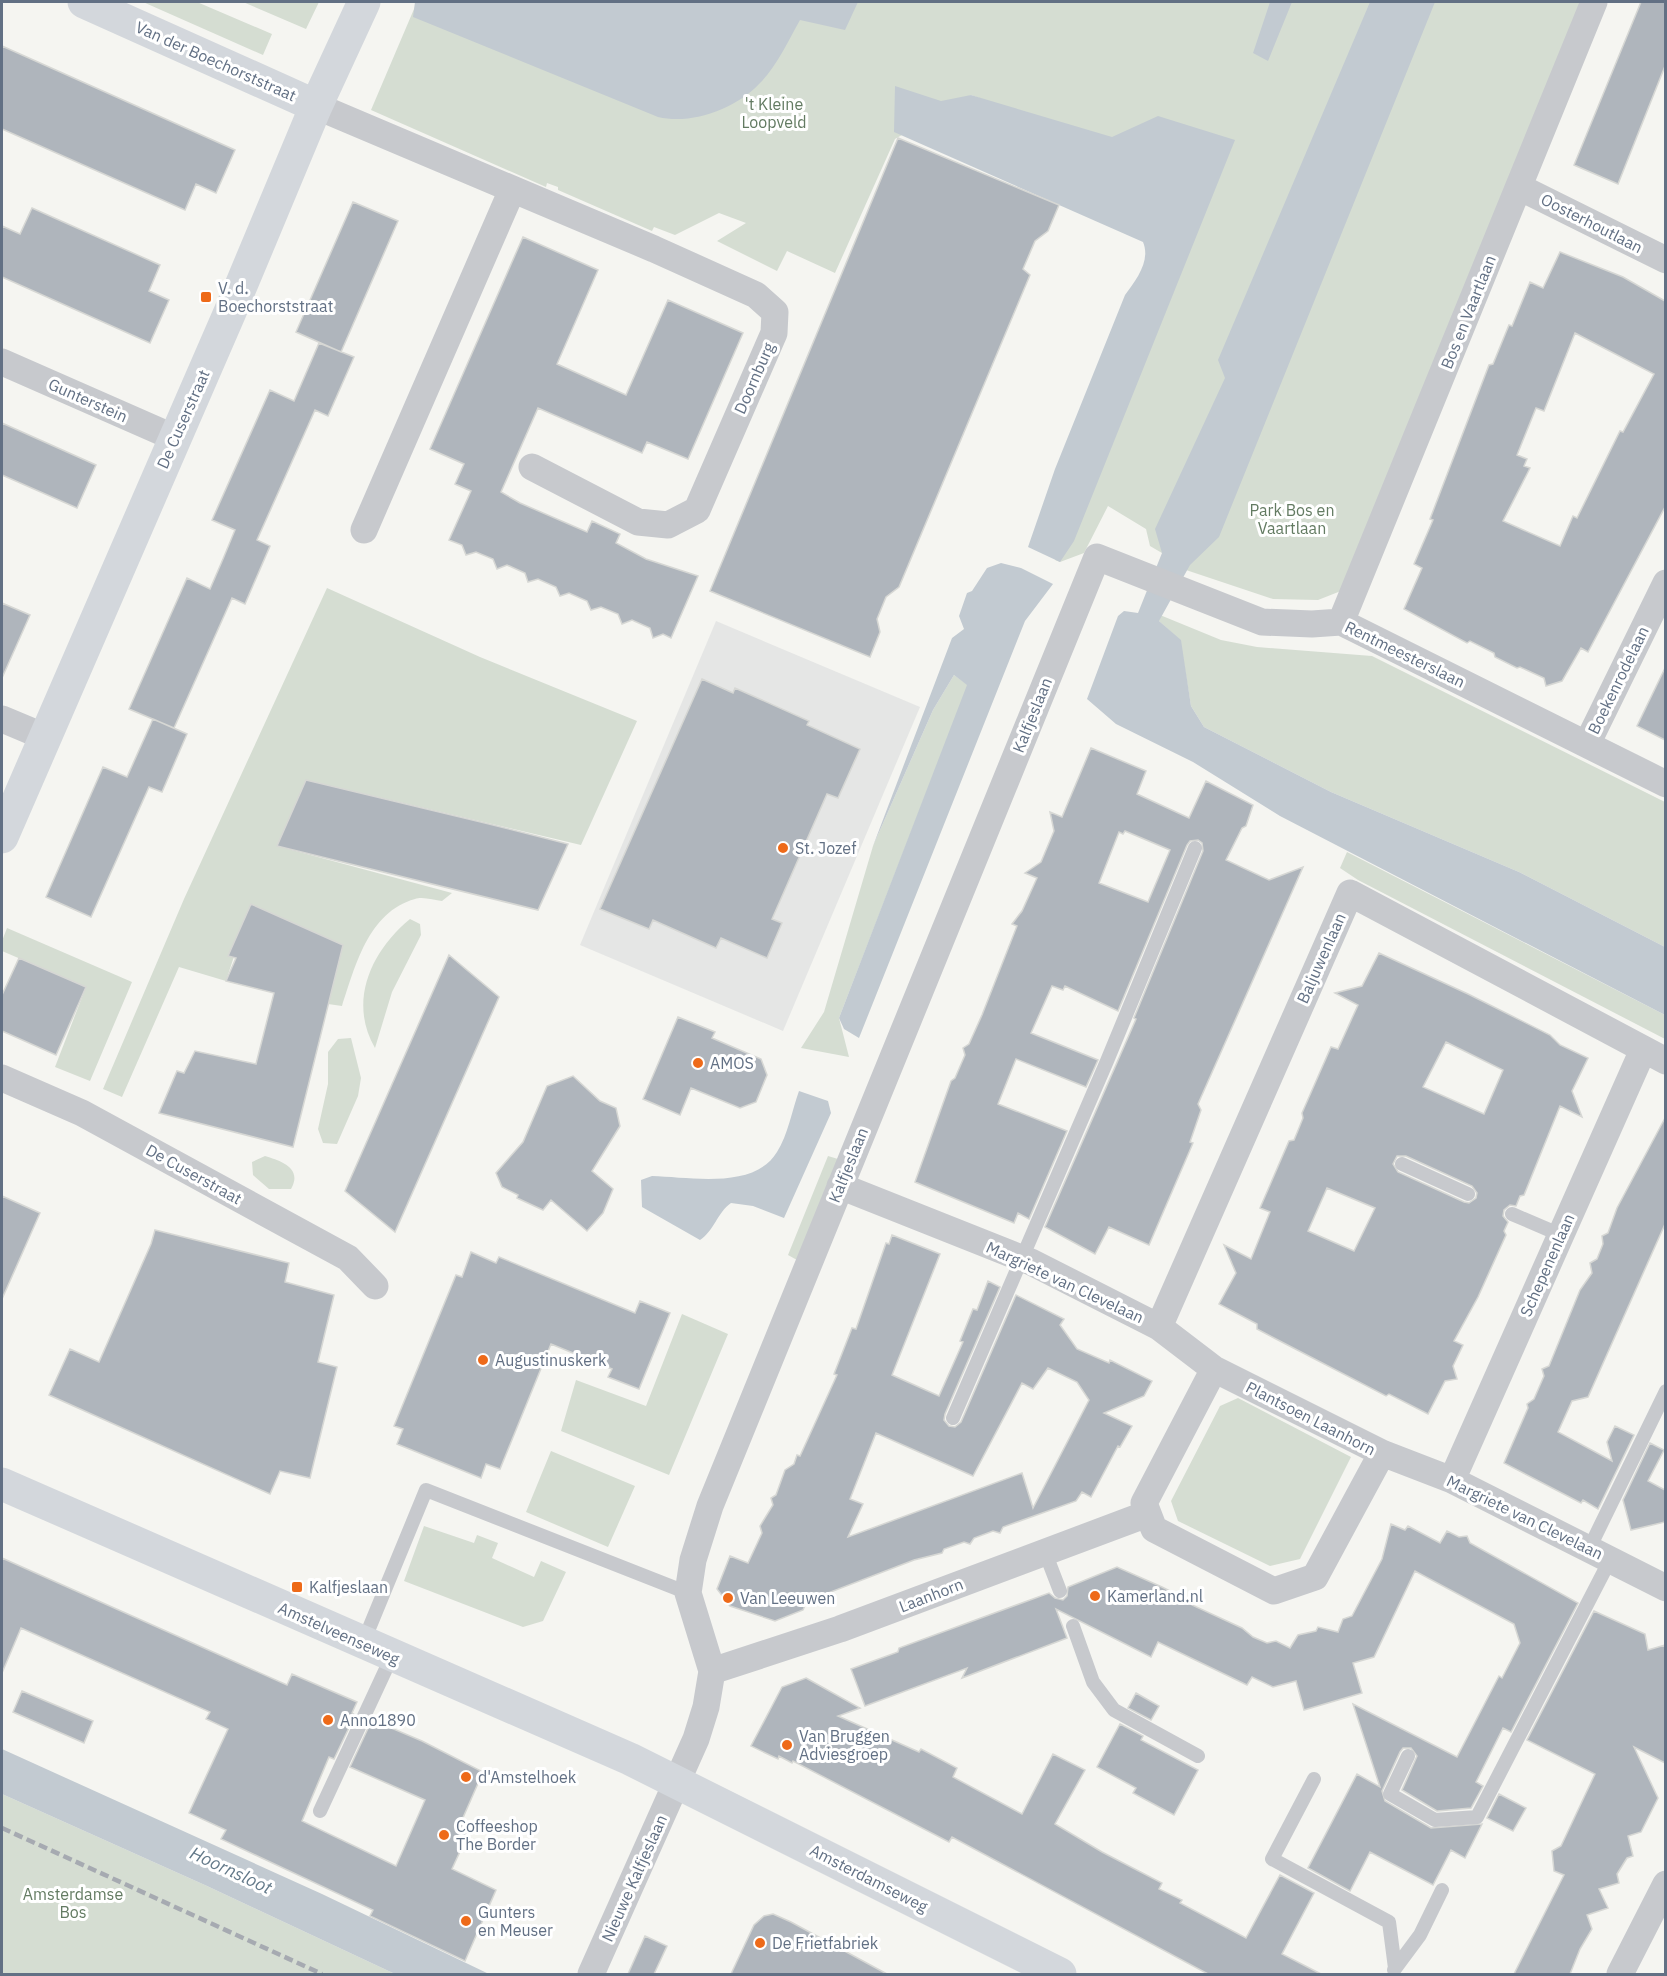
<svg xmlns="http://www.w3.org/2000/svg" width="1667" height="1976" font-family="'IBM Plex Sans',sans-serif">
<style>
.built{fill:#e5e6e5}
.green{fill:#d5ddd2}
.water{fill:#c2cad1}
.building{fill:#afb5bc;stroke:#d6d7d4;stroke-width:1.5;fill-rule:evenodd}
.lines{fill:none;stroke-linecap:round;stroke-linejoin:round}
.lane{stroke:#c7c9cd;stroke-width:14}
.street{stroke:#c7c9cd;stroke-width:27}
.secondary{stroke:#d3d7dc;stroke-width:33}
.rail{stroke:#a6aab1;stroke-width:4.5;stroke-dasharray:9 4.5;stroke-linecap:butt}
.poi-dot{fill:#ee6a19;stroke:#fff;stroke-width:2}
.labels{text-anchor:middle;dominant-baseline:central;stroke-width:6;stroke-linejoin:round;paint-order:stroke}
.street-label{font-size:16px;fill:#627084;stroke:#fff}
.park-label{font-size:16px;fill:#637b62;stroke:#fff}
.poi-label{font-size:16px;fill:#627084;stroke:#fff;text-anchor:start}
.water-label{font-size:18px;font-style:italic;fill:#637989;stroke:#fff}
</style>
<rect width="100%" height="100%" fill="#f5f5f1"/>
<path class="built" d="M716,621l204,86 -137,324 -203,-86z"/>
<path class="green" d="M143,2h54l75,32 -9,21z
M243,2h76l-13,27z
M417,2h969l-224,551 -12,-7 -4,-17 -38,-23 -24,47 -24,9 -5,-2 151,-380 -235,-85 -76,44 -60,134 -48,-22 -10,20 -60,-30 29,-18 -27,-10 -44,22 -21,-8 -2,4 -94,-41v-3l-11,-4 -1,4 -175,-77z
M1426,2h163l-238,585 -33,13 -45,-1 -90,-30z
M327,588l153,69 157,64 -56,124 -275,-65 -29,66 175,47 -10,8c-8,-1 -20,-5 -27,-2 -47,13 -60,68 -73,107l-14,-2 15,-59 -92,-41 -25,77 -47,-14 -57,130 -19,-8 81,-190z
M1160,615l61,25 36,7 115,9 293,146v145l-146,-75 -188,-80 -127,-65 -13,-21 -11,-66 -21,-19z
M954,675l14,10 -129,333 10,39 -48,-9 23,-36 49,-166 60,-136z
M1347,852l318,163v24l-307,-159 -18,-12z
M410,919l10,5 1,11 -29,57 -17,56c-27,-46 -4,-97 35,-129z
M7,928l125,54 -42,99 -35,-14 31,-80 -84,-36v-10z
M351,1038l10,40 -3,18 -21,48 -14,-1 -5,-14 10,-45v-32l10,-13z
M265,1156c16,5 38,12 26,33h-22l-16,-14 -1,-13z
M828,1156l10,3 -41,101 -9,-5z
M682,1314l46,20 -59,141 -108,-44 15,-51 70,26z
M1238,1398l113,59 -51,102 -30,7 -92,-45 -7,-20 49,-95z
M551,1451l84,35 -27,61 -82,-35z
M424,1526l50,17 3,-8 21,8 -6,15 42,19 7,-16 25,11 -23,49 -20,6 -119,-46z
M2,1794l205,92 188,88h-393z"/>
<path class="water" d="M415,2h443l-13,28 -45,-10c-12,21 -23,46 -40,63 -24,26 -68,42 -102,34l-245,-100z
M1270,2h22l-24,59 -15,-8z
M1370,2h65l-216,535 -29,28 -31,56 22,19 10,66 13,21 127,65 188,80 146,75v68l-385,-199 -87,-54 -77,-38 -29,-25 31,-83 6,-5 14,2 24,-60 -7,-24 70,-151 -7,-18z
M895,86l46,15 30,-6 141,42 46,-21 77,24 -161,401 -14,21 -32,-15 27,-78 70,-174c11,-15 26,-34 18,-53l-249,-110z
M1001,563l20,5 32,16 -28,37 -166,417 -15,-9 -5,-11 128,-333 -13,-10 -21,35 -60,136 79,-208 12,-9 -5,-13 8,-23 5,-2 15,-23z
M799,1091l29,10 3,12 -47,105 -31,-12 -22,-3c-14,10 -17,28 -31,37l-58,-33 -1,-27 11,-4c38,1 102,14 125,-24 11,-17 15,-42 22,-61z
M2,1749l320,145 167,80h-94l-188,-88 -205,-92z"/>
<path class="building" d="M1641,2h24v64l-47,118 -44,-19z
M2,46l233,104 -19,43 -20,-9 -11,26 -183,-81z
M898,138l161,67 -11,26 -13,10 -12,28 7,6 -131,312 -13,10 -9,22 3,13 -10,25 -160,-66z
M353,202l45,19 -57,131 -45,-20z
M32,208l128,57 -11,26 20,9 -19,43 -148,-66v-51l18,8z
M523,237l75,33 -41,94 69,31 42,-95 75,33 -55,126 -41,-17 -5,11 -104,-45 -37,84 19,11 67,29 5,-11 28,13 -4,9 30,16 52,17 -27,62 -8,-4 -10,4 -3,-10 -18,-8 -10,4 -4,-10 -17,-7 -10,3 -4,-9 -18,-8 -9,3 -4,-9 -18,-8 -10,3 -3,-9 -18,-8 -10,4 -4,-10 -17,-7 -10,3 -4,-10 -13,-5 22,-49 -16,-7 9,-20 -34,-15z
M1560,252l63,25 42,24v206l-77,145 -7,-4 -19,33 -16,5 -2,-8 -24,-11 -3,1 -22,-11 -1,-4 -24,-12 -3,2 -63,-34 18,-41 -8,-4 19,-44 -3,-1 59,-154 4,-1 16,-39 3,1 18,-44 13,6zM1575,333l79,41 -31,58 -3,-1 -43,87 -4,-2 -13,30 -57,-25 27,-53 -6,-2 3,-7 -10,-4 19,-47 8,3z
M319,343l35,14 -26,59 -13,-6 -58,130 13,6 -25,58 -13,-6 -58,130 -45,-19 58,-131 23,11 13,-30 12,-29 -23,-10 58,-130 24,11z
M2,423l94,42 -19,43 -75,-33z
M2,603l28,12 -28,63z
M1665,668v72l-28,-14z
M702,679l31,14 2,-5 74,33 -2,4 53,24 -22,49 -11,-4 -55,125 10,4 -15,35 -46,-20 -5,10 -63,-28 -4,9 -49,-20z
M153,719l34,15 -25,58 -13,-5 -58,130 -45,-20 57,-130 24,10z
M1091,748l55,23 -9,23 52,24 17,-37 47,24 -7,21 -4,2 -16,32 43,20 34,-13 -105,237 3,6 -11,32 3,1 -44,102 -40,-18 -14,27 -50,-27 91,-208 -2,-1 69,-167 -1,-8 -4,-3 -8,1 -3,4 -69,166 -53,-25 -2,4 -11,-4 -21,47 67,27 -12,27 -70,-28 -18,45 69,27 -38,88 -11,-6 -4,10 -99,-41 36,-101 4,-3 10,-23 -2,-7 6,-4 13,-29 35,-89 -5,-2 10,-13 15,-33 -12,-5 16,-11 13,-31 -4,-19 12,5zM1125,831l45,19 -22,52 -49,-19 20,-51 4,2z
M306,780l179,43 83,21 -30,66 -261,-64z
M251,904l92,41 -50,202 -134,-34 18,-42 7,2 11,-22 61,13 18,-71 -48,-12 10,-23 -8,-2z
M1379,953l89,41 82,41 10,10 28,13 -16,33 10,26 -22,-11 -36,89 -4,1 -4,10 -6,-1 -6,5 -1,6 5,6 -4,9 2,4 -28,62 -24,44 9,4 -10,21 4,13 -12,2 -17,33 -39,-20 -3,2 -110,-57 -19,-10v-5l-38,-20 17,-31 -12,-28 27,14 19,-47 -10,-4 29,-67 5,-1 5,-12 4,-10 -1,-5 29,-66 7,2 20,-44 -23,-12 27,-7zM1446,1042l57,28 -19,44 -61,-27zM1397,1156h9l66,30 5,7 -1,5 -7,5 -5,-1 -66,-30 -5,-8zM1327,1188l48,20 -21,43 -46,-20z
M449,955l50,42 -104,235 -50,-41z
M19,958l67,29 -30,68 -54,-24v-36z
M678,1017l37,15 -3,6 49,21 6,16 -11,27 -16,6 -49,-20 -11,27 -37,-16z
M573,1076l27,25 16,7 4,18 -28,45 21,18 -10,24 -16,18 -36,-31 -8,10 -26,-12 1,-3 -16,-8 -6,-14 27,-31 24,-56z
M1665,1118v106l-77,173 -16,4 -14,31 54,29 -5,-19 8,-16 19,9 -36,74 -15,-9 -2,3 -77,-40 24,-55 -1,-4 7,-5 10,-23 -2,-7 7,-3 31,-76 12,-17 -2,-10 7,-4 6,-15 -1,-8 6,-3 9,-25z
M2,1196l38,17 -38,86z
M155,1230l134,33 -4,19 49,13 -16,67 19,5 -27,111 -30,-7 -10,23 -221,-99 21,-46 29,13 52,-118z
M892,1235l48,19 -48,121 47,21 24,-54 -3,-1 13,-32 4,1 11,-29 12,6 -55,127 -1,6 5,6 6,1 6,-5 55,-127 48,24 -4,6 17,24 32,14 1,-3 42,21 -8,15 -40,17 28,13 -12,21 -2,-1 -27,51 -9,-5 -6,9 -73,26 -3,6 -7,-2 -19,7 -4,6 -6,-2 -20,7 -2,4 -28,7 -107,41 -4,9 -28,11 -45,-15 -13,-17 13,-33 18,7 14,-30 -2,-7 13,-21 -2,-7 5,-3 9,-25 9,-6 3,-9 3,1 37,-81 -3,-1 18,-46 4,1 30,-86 3,1zM1048,1368l29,14 12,18 -56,108 -11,-35 -174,64 15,-33 -13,-5 26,-66 97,43 49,-93 11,6z
M471,1252l25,11 3,-6 136,56 5,-12 30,12 -31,76 -31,-12 4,-8 -61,-25 -51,125 -14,-5 -5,14 -84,-34 6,-15 -9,-3 62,-151 6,2z
M1650,1443l14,7 -16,31 17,9v32l-34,8 -8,-30z
M1391,1524l14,6 3,-4 32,17 7,-12 12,6 8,-1 3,7 108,60 -67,129 -8,-4 -27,54 7,4 -12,22 -34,3 -35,-21 15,-34 -6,-8h-8l-3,4 -18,39 3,10 46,27 51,-4 -17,34 -14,-8 -18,35 -63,-33 -20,39 -42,-23 49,-94 23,13 -27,-83 104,53 42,-81 3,2 18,-35 -6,-19 -99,-53 -41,86 -21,6 9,30 -58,17 -8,-29 -23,6 -21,-10 -5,8 -89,-43 -7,15 -95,-48 11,29 -105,40 5,-10 -102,38 -14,-37 47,-17 1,-4 150,-55 6,5 8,2 4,-4 1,-9 49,-20 45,20 28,14 2,4 50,23 11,9 14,6 9,-2 14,7 8,-13 18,-4 2,-4 20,5 5,-13 9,-3 30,-57z
M2,1558l285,127 5,-11 65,28 -5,11 3,2 -21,44 -5,-2 -27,64 94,45 29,-66 -75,-33 21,-45 14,6 4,-1 33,14 61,31 -21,48 6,3 -4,9 4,2 -16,35 44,21 -31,71 -95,-45 3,-6 -152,-71 5,-9 -37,-17 39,-84 -22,-10 4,-7 -189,-84 -19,45z
M1594,1611l51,23 3,16 17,-5v118l-31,-16 24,51 -17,34 -13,4 5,20 -6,2 -10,16 2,9 -20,6 9,19 -21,7 5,14 -12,20 -10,25h-56l50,-99 -10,-4 -2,-20 9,-5 34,-72 -68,-34z
M806,1678l54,30 -22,8 81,36 2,-3 36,19 -4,9 69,37 31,-60 32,16 -30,54 47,28 60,31 -3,6 23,11 -2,3 66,35 34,-63 34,18 -32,61 39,20h-113l-256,-137 -3,5 -156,-81 -1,2 -13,-7 -1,3 -27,-13 31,-59z
M22,1691l71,30 -9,22 -71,-31z
M1136,1693l23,13 -8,14 -23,-12z
M1120,1724l23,12 -2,4 57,30 -24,45 -41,-22 3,-5 -39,-21z
M1499,1794l27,14 -13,23 -26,-13z
M773,1914l18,8 96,52h-156l23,-49 10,-9z
M645,1936l22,10 -13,28h-26z"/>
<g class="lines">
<path class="lane" d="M1402,1164l66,30
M1512,1214l49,21
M953,1418l154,-357 88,-213
M1589,1549l77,-158
M1045,1552l15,39
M1073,1626l20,56 21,28 84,46
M363,1643l63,-153 262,103
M1408,1756l-18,38 45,26 42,-3 133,-257
M1314,1779l-42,80 117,63 6,46
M320,1811l72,-155
M1394,1970l26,-35 22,-45"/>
<path class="street" d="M316,106l338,143 102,46 19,17 -1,21 -77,177 -29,15 -30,-3 -106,-55
M1519,187l147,73
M2,362l173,76
M364,530l148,-340
M1341,622l253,-620
M2,719l43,18
M1587,744l79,-161
M2,1078l80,35 266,145 27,28
M840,1186l191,76 128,65 55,42 168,84 70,27 214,108
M1159,1327l191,-434 316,168
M1214,1369l-70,134 10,26 120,62 41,-14 67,-124
M1452,1480l191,-430
M712,1671l128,-42 307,-115
M591,1974l105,-235 10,-32 6,-36 -24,-78 5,-33 17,-54 387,-949 165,65 50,2 29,-2 325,162
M1620,1974l46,-90"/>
<path class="secondary" d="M84,2l232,104
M2,837l228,-525 86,-206 48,-104
M2,1484l628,275 430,215"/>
<path class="rail" d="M2,1828l320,146"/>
</g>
<g class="poi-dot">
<rect x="200" y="291" width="12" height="12" rx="3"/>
<circle cx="783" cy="848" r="6"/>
<circle cx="698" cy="1063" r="6"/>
<circle cx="483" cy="1360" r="6"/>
<rect x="291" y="1581" width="12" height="12" rx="3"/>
<circle cx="1095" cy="1596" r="6"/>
<circle cx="728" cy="1598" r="6"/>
<circle cx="328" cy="1720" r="6"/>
<circle cx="787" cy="1745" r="6"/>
<circle cx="466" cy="1777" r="6"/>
<circle cx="444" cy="1835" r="6"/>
<circle cx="466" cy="1921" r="6"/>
<circle cx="760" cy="1943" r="6"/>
</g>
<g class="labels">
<g class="street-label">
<text transform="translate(216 61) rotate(24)">Van der Boechorststraat</text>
<text transform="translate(1592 223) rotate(27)">Oosterhoutlaan</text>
<text transform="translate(1468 312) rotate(-68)">Bos en Vaartlaan</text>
<text transform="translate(754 378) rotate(-66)">Doornburg</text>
<text transform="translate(88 400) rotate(24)">Gunterstein</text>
<text transform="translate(183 419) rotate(-66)">De Cuserstraat</text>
<text transform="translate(1405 654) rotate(26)">Rentmeesterslaan</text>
<text transform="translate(1618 680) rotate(-64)">Boekenrodelaan</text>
<text transform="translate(1032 715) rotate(-68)">Kalfjeslaan</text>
<text transform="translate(1321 958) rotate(-66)">Baljuwenlaan</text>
<text transform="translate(848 1165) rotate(-68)">Kalfjeslaan</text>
<text transform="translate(194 1174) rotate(29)">De Cuserstraat</text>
<text transform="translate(1547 1265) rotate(-66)">Schepenenlaan</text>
<text transform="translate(1065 1282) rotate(25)">Margriete van Clevelaan</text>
<text transform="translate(1311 1418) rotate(27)">Plantsoen Laanhorn</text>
<text transform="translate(1525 1517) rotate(26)">Margriete van Clevelaan</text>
<text transform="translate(931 1595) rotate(-21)">Laanhorn</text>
<text transform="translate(339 1633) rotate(24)">Amstelveenseweg</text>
<text transform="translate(634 1878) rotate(-66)">Nieuwe Kalfjeslaan</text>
<text transform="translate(869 1878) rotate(27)">Amsterdamseweg</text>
</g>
<g class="park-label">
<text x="774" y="104">'t Kleine<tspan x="774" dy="18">Loopveld</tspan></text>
<text x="1292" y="510">Park Bos en<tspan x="1292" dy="18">Vaartlaan</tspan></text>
<text x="73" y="1894">Amsterdamse<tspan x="73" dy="18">Bos</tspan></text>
</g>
<g class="poi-label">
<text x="218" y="288">V. d.<tspan x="218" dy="18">Boechorststraat</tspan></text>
<text x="795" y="848">St. Jozef</text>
<text x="710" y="1063">AMOS</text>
<text x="495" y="1360">Augustinuskerk</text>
<text x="309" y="1587">Kalfjeslaan</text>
<text x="1107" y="1596">Kamerland.nl</text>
<text x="740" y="1598">Van Leeuwen</text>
<text x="340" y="1720">Anno1890</text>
<text x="799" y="1736">Van Bruggen<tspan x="799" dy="18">Adviesgroep</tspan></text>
<text x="478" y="1777">d'Amstelhoek</text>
<text x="456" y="1826">Coffeeshop<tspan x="456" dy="18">The Border</tspan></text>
<text x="478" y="1912">Gunters<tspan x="478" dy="18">en Meuser</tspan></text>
<text x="772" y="1943">De Frietfabriek</text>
</g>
<g class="water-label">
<text transform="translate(231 1870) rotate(25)">Hoornsloot</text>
</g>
</g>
<rect width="1667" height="1976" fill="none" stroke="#627084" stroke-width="6"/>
</svg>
